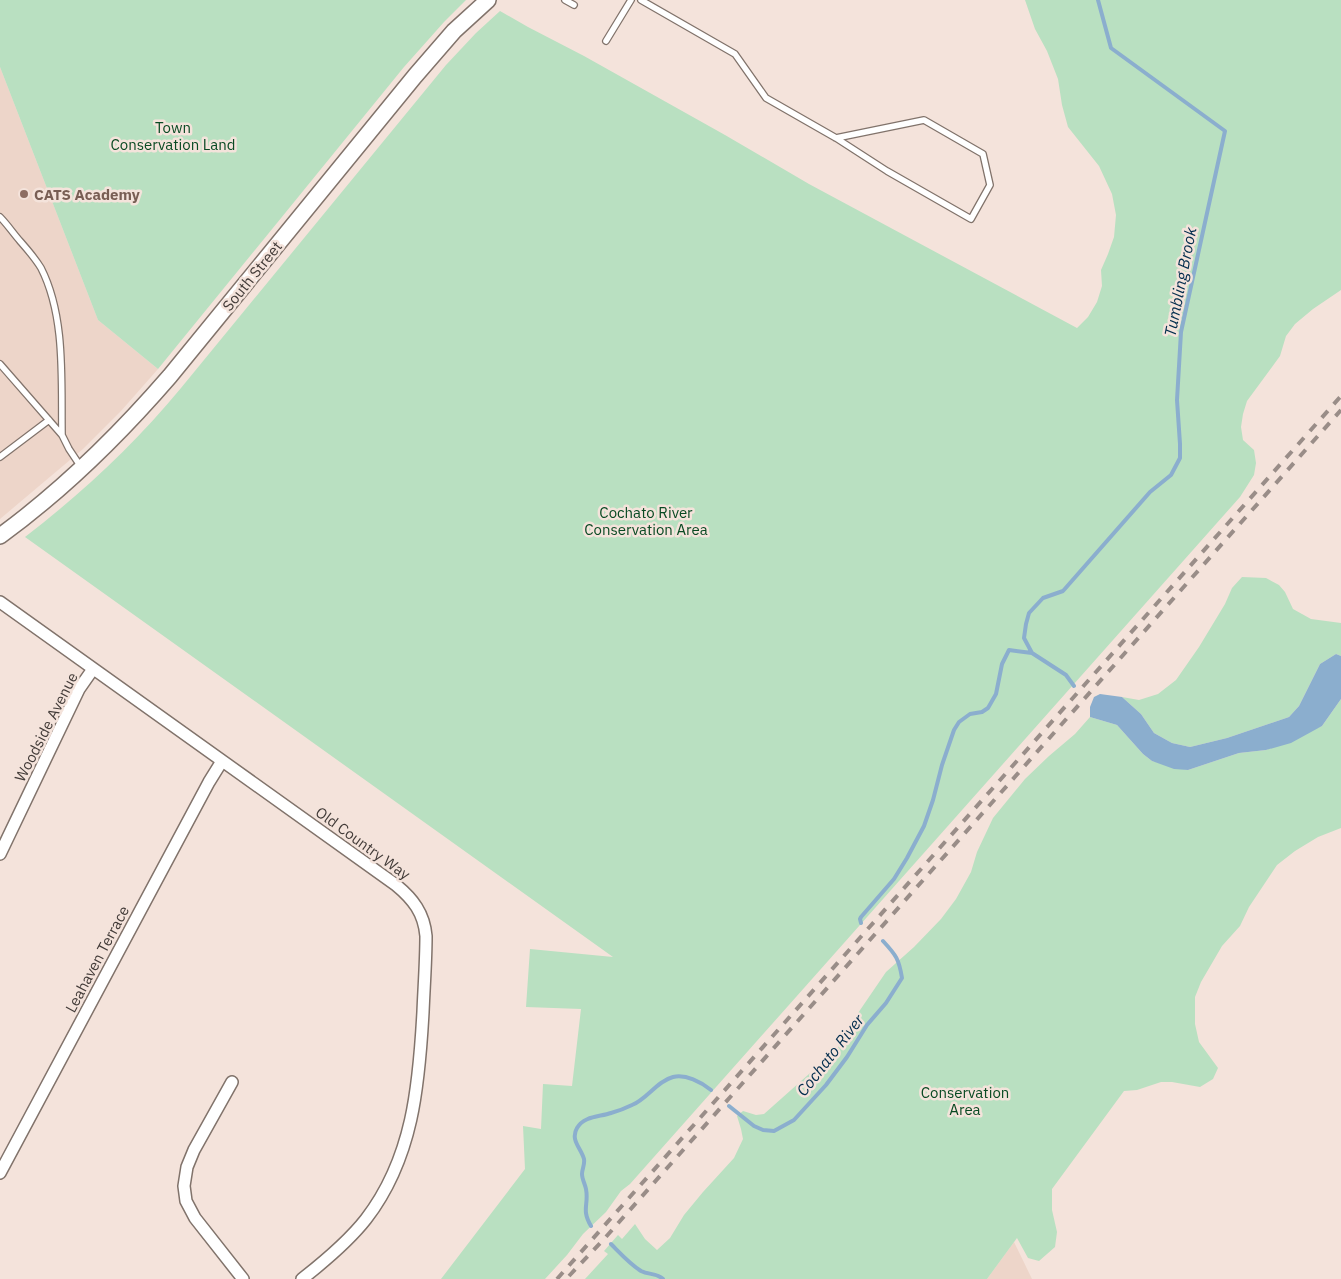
<svg xmlns="http://www.w3.org/2000/svg" width="1341" height="1279" font-family="'IBM Plex Sans',sans-serif">
<style>
.built{fill:#edd5c9}
.green{fill:#b9e0c1}
.water{fill:#8baece}
.lines{fill:none;stroke-linecap:round;stroke-linejoin:round}
.stream{stroke:#8baece;stroke-width:4}
.service-casing{stroke:#81736b;stroke-width:8}
.minor-casing{stroke:#81736b;stroke-width:14}
.secondary-casing{stroke:#81736b;stroke-width:18}
.service{stroke:#fff;stroke-width:5.5}
.minor{stroke:#fff;stroke-width:11}
.secondary{stroke:#fff;stroke-width:15}
.rail{stroke:#998d88;stroke-width:4;stroke-dasharray:9 9;stroke-linecap:butt}
.education-dot{fill:#8d6e63;stroke:#f4e3db;stroke-width:2}
.labels{text-anchor:middle;dominant-baseline:central;stroke-width:5;stroke-linejoin:round;paint-order:stroke}
.park-label{font-size:15px;fill:#094a23;stroke:#f4e3db}
.education-label{font-size:15px;font-weight:bold;fill:#785e54;stroke:#f4e3db;text-anchor:start}
.street-label{font-size:15px;fill:#423b38;stroke:#f4e3db}
.water-label{font-size:16px;font-style:italic;fill:#022d4d;stroke:#f4e3db}
</style>
<rect width="100%" height="100%" fill="#f4e3db"/>
<path class="built" d="M0,67l98,253 60,49 -37,42 -38,38 -83,70z
M1014,1242l18,37h-45z"/>
<path class="green" d="M0,0h466l-22,22 -40,45 -246,302 -60,-49 -98,-253z
M1025,0h316v290l-28,19 -18,15 -9,12 -6,20 -33,45 -4,13 -2,13 2,13 11,10 2,13 -2,12 -14,22 -610,687 -9,7 -15,21 -23,22 -16,21 -22,24h-104l84,-110 -2,-43 18,3 2,-45 29,2 9,-77 -55,-2 4,-58 83,8 -588,-420c57,-44 110,-93 156,-149l265,-323 30,-32 24,-22 28,16 56,29 141,79 84,49 268,144 11,-11 9,-15 5,-16 -1,-16 7,-16 6,-17 2,-22 -4,-21 -13,-28 -31,-39 -6,-22 -4,-26 -11,-28 -12,-22z
M1242,577l24,1 13,7 6,7 8,17 18,10 30,4v33l-5,-2 -16,10 -21,42 -10,11 -62,21 -37,9 -18,-4 -18,-10 -13,-19 -19,-17 17,3 19,-6 18,-14 23,-33 26,-43 7,-16z
M1341,699v129l-23,9 -23,14 -18,14 -28,42 -9,19 -18,20 -21,36 -6,15v27l4,18 19,26 -5,11 -13,8 -28,-5h-11l-24,8 -13,1 -72,98v21l5,22 -2,15 -16,14 -11,-3 -11,-20 -30,41h-402l23,-25 -4,-3 14,-16 4,4 13,-15 10,15 12,11 13,-12 14,-23 19,-23 31,-34 9,-19 -2,-10 -4,-13 6,-5 13,4 8,-1 63,-56 14,-14 15,-28 30,-44 28,-25 27,-28 15,-20 15,-27 6,-20 16,-34 32,-39 24,-23 26,-22 15,-17 27,8 26,29 9,7 36,9 51,-17 27,-3 56,-24z"/>
<path class="water" d="M1336,654l5,2v43l-19,27 -31,17 -25,7 -27,3 -51,17 -14,-1 -22,-8 -9,-7 -26,-29 -27,-8v-10l4,-10 6,-3 22,3 19,17 13,19 18,10 18,4 37,-9 62,-21 10,-11 21,-42z"/>
<g class="lines">
<path class="stream" d="M1032,653l-8,-15 2,-14 3,-11 14,-15 20,-7 87,-99 21,-17 9,-17v-14l-3,-44 4,-68 44,-201 -114,-83 -13,-48
M861,923l-1,-4 1,-2 33,-38 13,-21 17,-32 9,-26 9,-35 12,-35 5,-8 11,-8 12,-2 6,-4 8,-14 6,-30 7,-14 23,3 34,22 8,11
M729,1106l25,20 9,4 11,1 20,-11 32,-35 21,-28 20,-32 19,-22 16,-25c-3,-19 -6,-23 -19,-37
M591,1226c-10,-17 -2,-21 -5,-37 -1,-5 -4,-10 -4,-15 0,-5 3,-9 2,-15 -3,-11 -14,-19 -7,-31 7,-12 22,-11 34,-15 7,-2 15,-5 21,-8 15,-6 25,-24 41,-28 13,-3 28,5 38,13
M611,1244c10,10 19,20 30,27 8,4 16,2 22,8"/>
<g class="service-casing">
<path id="service" d="M565,0l9,5
M641,0l94,54 31,44 70,40 51,33 84,48 19,-34 -7,-31 -59,-34 -88,18
M606,41l25,-41
M0,217c7,7 13,16 20,24 7,8 15,17 21,27 25,49 20,113 21,167
M0,364l62,71 7,14 12,18
M0,457l49,-37"/>
</g>
<g class="minor-casing">
<path id="minor" d="M0,602l396,283c17,14 28,28 30,51 0,25 -2,51 -3,76 -4,73 -10,146 -57,207 -18,23 -41,42 -64,60
M0,854l79,-165 14,-20
M232,1082l-38,68 -7,17 -3,19 2,15 9,17 48,61
M0,1173l209,-391 13,-21"/>
</g>
<g class="secondary-casing">
<path id="secondary" d="M0,536c63,-46 119,-101 170,-160l245,-300 39,-45 34,-31"/>
</g>
<use href="#service" class="service"/>
<use href="#minor" class="minor"/>
<use href="#secondary" class="secondary"/>
<path class="rail" d="M569,1276l35,-37 737,-829
M557,1279l784,-883"/>
</g>
<circle class="education-dot" cx="24" cy="194" r="5"/>
<g class="labels">
<g class="park-label">
<text x="173" y="127">Town<tspan x="173" dy="17">Conservation Land</tspan></text>
<text x="646" y="512">Cochato River<tspan x="646" dy="17">Conservation Area</tspan></text>
<text x="965" y="1092">Conservation<tspan x="965" dy="17">Area</tspan></text>
</g>
<g class="education-label">
<text x="34" y="194">CATS Academy</text>
</g>
<g class="street-label">
<text transform="translate(252 276) rotate(-51)">South Street</text>
<text transform="translate(46 727) rotate(-63)">Woodside Avenue</text>
<text transform="translate(363 843) rotate(36)">Old Country Way</text>
<text transform="translate(97 959) rotate(-62)">Leahaven Terrace</text>
</g>
<g class="water-label">
<text transform="translate(1180 282) rotate(-79)">Tumbling Brook</text>
<text transform="translate(830 1055) rotate(-52)">Cochato River</text>
</g>
</g>
</svg>
